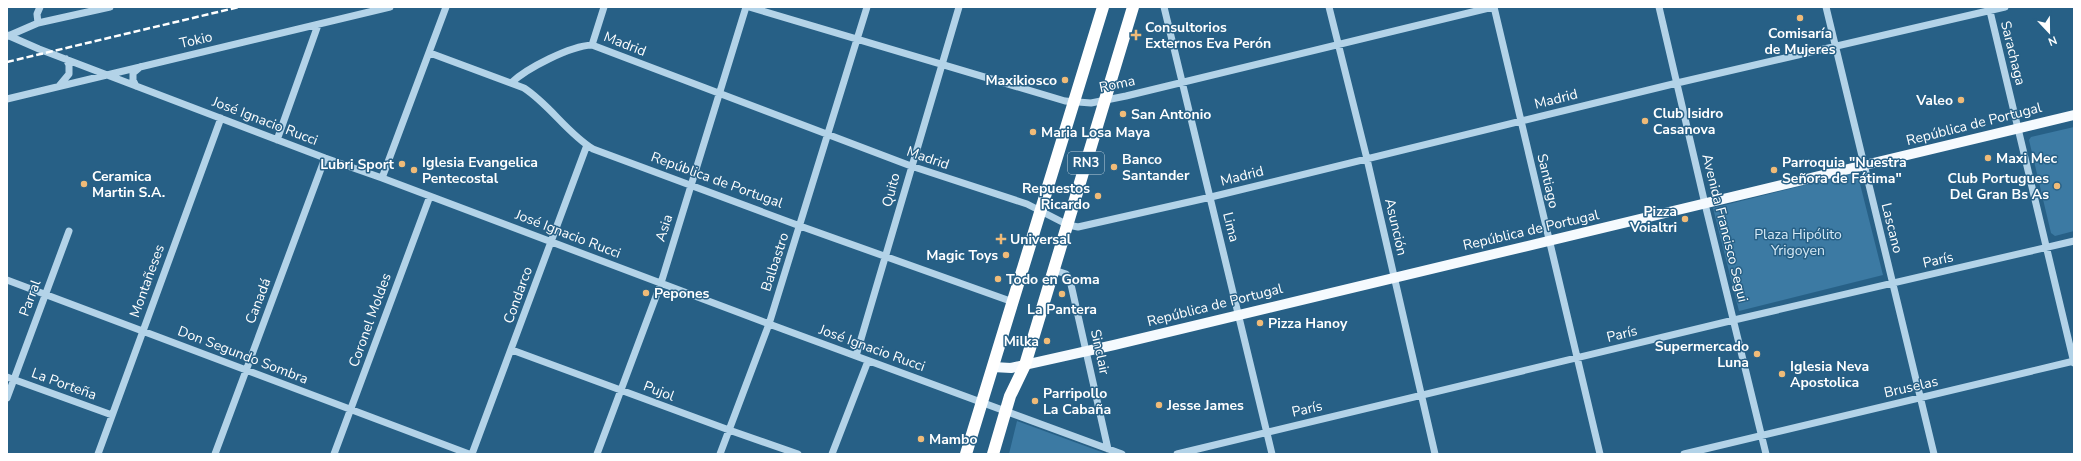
<svg xmlns="http://www.w3.org/2000/svg" width="2081" height="461" font-family="'Nunito Sans',sans-serif">
<style>
.green{fill:#3c7aa3}
.lines{fill:none;stroke-linecap:round;stroke-linejoin:round}
.minor{stroke:#b3d3e8;stroke-width:7}
.major{stroke:#f5fafe;stroke-width:10}
.highway{stroke:#fff;stroke-width:12}
.rail{stroke:#fff;stroke-width:2.5;stroke-dasharray:7 3;stroke-linecap:butt}
.poi-dot{fill:#f0bb78;stroke:#276086;stroke-width:1.5}
.labels{text-anchor:middle;dominant-baseline:central;stroke-width:3;stroke-linejoin:round;paint-order:stroke}
.shield{fill:#276086;stroke:#becfdb;stroke-width:1}
.shield-label{font-size:13px;font-weight:bold;fill:#fff}
.poi-label{font-size:14px;font-weight:bold;fill:#fff;stroke:#276086;text-anchor:start}
.street-label{font-size:14px;fill:#fff;stroke:#276086}
.park-label{font-size:14px;fill:#d6eaf6;stroke:#276086}
</style>
<rect width="100%" height="100%" fill="#276086"/>
<path class="green" d="M2074,127v104l-19,5 -4,-3 -22,-93 2,-3z
M1857,172l26,103 -144,36 -26,-103z
M1017,421l90,33h-98z"/>
<g class="lines">
<path class="minor" d="M749,7l316,94 26,2 35,-7 367,-89
M1164,7l108,447
M1329,7l38,152 68,295
M1494,7l106,447
M1659,7l46,197 61,250
M1826,7l108,447
M1989,7l85,356
M38,23l-1,-9 3,-7
M7,35l32,14 286,109 57,20 387,146 353,130
M8,36l30,-13 72,-16
M592,45l12,-38
M430,53l94,35c26,17 43,45 69,61l207,77 213,76
M511,83c16,-15 59,-37 81,-38l319,121 116,38 41,21 10,2 133,-30 466,-114 328,-76
M59,86l10,-12v-9l-3,-6
M136,86l-3,-6v-7l7,-6
M7,99l383,-92
M277,140l41,-115
M382,178l64,-171
M1054,270l12,4 4,6 38,169
M7,280l462,174
M512,350l217,80 69,24
M856,356l103,-349
M7,377l105,38
M7,398l62,-167
M98,454l123,-336
M215,454l110,-296
M334,454l96,-258
M472,454l115,-309
M597,454l64,-171 85,-276
M720,454l49,-130 98,-317
M832,454l36,-93
M1177,454l557,-134 340,-79
M1684,454l390,-93"/>
<path class="major" d="M993,367l18,1 103,-23 960,-230"/>
<path class="highway" d="M966,454l137,-447
M993,454l17,-58 15,-31 108,-358"/>
<path class="rail" d="M7,62l232,-55"/>
</g>
<g class="poi-dot">
<circle cx="1800" cy="18" r="4"/>
<path d="M1134 29h4v4h4v4h-4v4h-4v-4h-4v-4h4z"/>
<circle cx="1065" cy="80" r="4"/>
<circle cx="1961" cy="100" r="4"/>
<circle cx="1123" cy="114" r="4"/>
<circle cx="1645" cy="121" r="4"/>
<circle cx="1033" cy="132" r="4"/>
<circle cx="1988" cy="158" r="4"/>
<circle cx="402" cy="164" r="4"/>
<circle cx="1114" cy="167" r="4"/>
<circle cx="414" cy="170" r="4"/>
<circle cx="1774" cy="170" r="4"/>
<circle cx="84" cy="184" r="4"/>
<circle cx="2057" cy="186" r="4"/>
<circle cx="1098" cy="196" r="4"/>
<circle cx="1685" cy="219" r="4"/>
<path d="M999 233h4v4h4v4h-4v4h-4v-4h-4v-4h4z"/>
<circle cx="1006" cy="255" r="4"/>
<circle cx="998" cy="279" r="4"/>
<circle cx="646" cy="293" r="4"/>
<circle cx="1062" cy="294" r="4"/>
<circle cx="1260" cy="323" r="4"/>
<circle cx="1047" cy="341" r="4"/>
<circle cx="1757" cy="354" r="4"/>
<circle cx="1782" cy="374" r="4"/>
<circle cx="1035" cy="401" r="4"/>
<circle cx="1159" cy="405" r="4"/>
<circle cx="921" cy="439" r="4"/>
</g>
<g class="labels">
<rect class="shield" x="1068" y="152" width="36" height="22" rx="3"/>
<g class="shield-label">
<text x="1086" y="163">RN3</text>
</g>
<g class="poi-label">
<text x="1145" y="27">Consultorios<tspan x="1145" dy="16">Externos Eva Perón</tspan></text>
<text x="1800" y="33" text-anchor="middle">Comisaría<tspan x="1800" dy="16">de Mujeres</tspan></text>
<text x="1057" y="80" text-anchor="end">Maxikiosco</text>
<text x="1953" y="100" text-anchor="end">Valeo</text>
<text x="1653" y="113">Club Isidro<tspan x="1653" dy="16">Casanova</tspan></text>
<text x="1131" y="114">San Antonio</text>
<text x="1041" y="132">Maria Losa Maya</text>
<text x="1996" y="158">Maxi Mec</text>
<text x="1122" y="159">Banco<tspan x="1122" dy="16">Santander</tspan></text>
<text x="422" y="162">Iglesia Evangelica<tspan x="422" dy="16">Pentecostal</tspan></text>
<text x="1782" y="162">Parroquia "Nuestra<tspan x="1782" dy="16">Señora de Fátima"</tspan></text>
<text x="394" y="164" text-anchor="end">Lubri Sport</text>
<text x="92" y="176">Ceramica<tspan x="92" dy="16">Martin S.A.</tspan></text>
<text x="2049" y="178" text-anchor="end">Club Portugues<tspan x="2049" dy="16">Del Gran Bs As</tspan></text>
<text x="1090" y="188" text-anchor="end">Repuestos<tspan x="1090" dy="16">Ricardo</tspan></text>
<text x="1677" y="211" text-anchor="end">Pizza<tspan x="1677" dy="16">Voialtri</tspan></text>
<text x="1010" y="239">Universal</text>
<text x="998" y="255" text-anchor="end">Magic Toys</text>
<text x="1006" y="279">Todo en Goma</text>
<text x="654" y="293">Pepones</text>
<text x="1062" y="309" text-anchor="middle">La Pantera</text>
<text x="1268" y="323">Pizza Hanoy</text>
<text x="1039" y="341" text-anchor="end">Milka</text>
<text x="1749" y="346" text-anchor="end">Supermercado<tspan x="1749" dy="16">Luna</tspan></text>
<text x="1790" y="366">Iglesia Neva<tspan x="1790" dy="16">Apostolica</tspan></text>
<text x="1043" y="393">Parripollo<tspan x="1043" dy="16">La Cabaña</tspan></text>
<text x="1167" y="405">Jesse James</text>
<text x="929" y="439">Mambo</text>
</g>
<g class="street-label">
<text transform="translate(196 40) rotate(-13)">Tokio</text>
<text transform="translate(625 44) rotate(21)">Madrid</text>
<text transform="translate(2013 53) rotate(76)">Sarachaga</text>
<text transform="translate(1117 84) rotate(-12)">Roma</text>
<text transform="translate(1556 99) rotate(-14)">Madrid</text>
<text transform="translate(265 121) rotate(21)">José Ignacio Rucci</text>
<text transform="translate(1974 124) rotate(-14)">República de Portugal</text>
<text transform="translate(928 158) rotate(19)">Madrid</text>
<text transform="translate(1242 176) rotate(-14)">Madrid</text>
<text transform="translate(717 180) rotate(20)">República de Portugal</text>
<text transform="translate(1548 181) rotate(77)">Santiago</text>
<text transform="translate(891 190) rotate(-75)">Quito</text>
<text transform="translate(1231 227) rotate(76)">Lima</text>
<text transform="translate(1396 227) rotate(77)">Asunción</text>
<text transform="translate(664 228) rotate(-72)">Asia</text>
<text transform="translate(1725 228) rotate(76)">Avenida Francisco Segui</text>
<text transform="translate(1892 228) rotate(76)">Lascano</text>
<text transform="translate(1531 230) rotate(-13)">República de Portugal</text>
<text transform="translate(568 234) rotate(21)">José Ignacio Rucci</text>
<text transform="translate(1938 260) rotate(-13)">París</text>
<text transform="translate(775 262) rotate(-72)">Balbastro</text>
<text transform="translate(147 281) rotate(-70)">Montañeses</text>
<text transform="translate(518 295) rotate(-70)">Condarco</text>
<text transform="translate(30 298) rotate(-70)">Parral</text>
<text transform="translate(258 301) rotate(-69)">Canadá</text>
<text transform="translate(1215 305) rotate(-14)">República de Portugal</text>
<text transform="translate(370 320) rotate(-70)">Coronel Moldes</text>
<text transform="translate(1622 334) rotate(-14)">París</text>
<text transform="translate(872 348) rotate(20)">José Ignacio Rucci</text>
<text transform="translate(1100 352) rotate(78)">Sinclair</text>
<text transform="translate(243 355) rotate(21)">Don Segundo Sombra</text>
<text transform="translate(64 384) rotate(20)">La Porteña</text>
<text transform="translate(1911 387) rotate(-13)">Bruselas</text>
<text transform="translate(659 391) rotate(21)">Pujol</text>
<text transform="translate(1307 409) rotate(-13)">París</text>
</g>
<g class="park-label">
<text x="1798" y="234">Plaza Hipólito<tspan x="1798" dy="16">Yrigoyen</tspan></text>
</g>
</g>
<rect width="2081" height="461" fill="none" stroke="#ffffff" stroke-width="16"/>
<g transform="translate(2049 32) rotate(158)" stroke="#276086" stroke-width="3" paint-order="stroke">
<path d="M0-3L7 15L0 10L-7 15Z" fill="#ffffff"/>
<text y="-6" font-size="11" font-weight="bold" text-anchor="middle" fill="#ffffff">N</text>
</g>
</svg>
